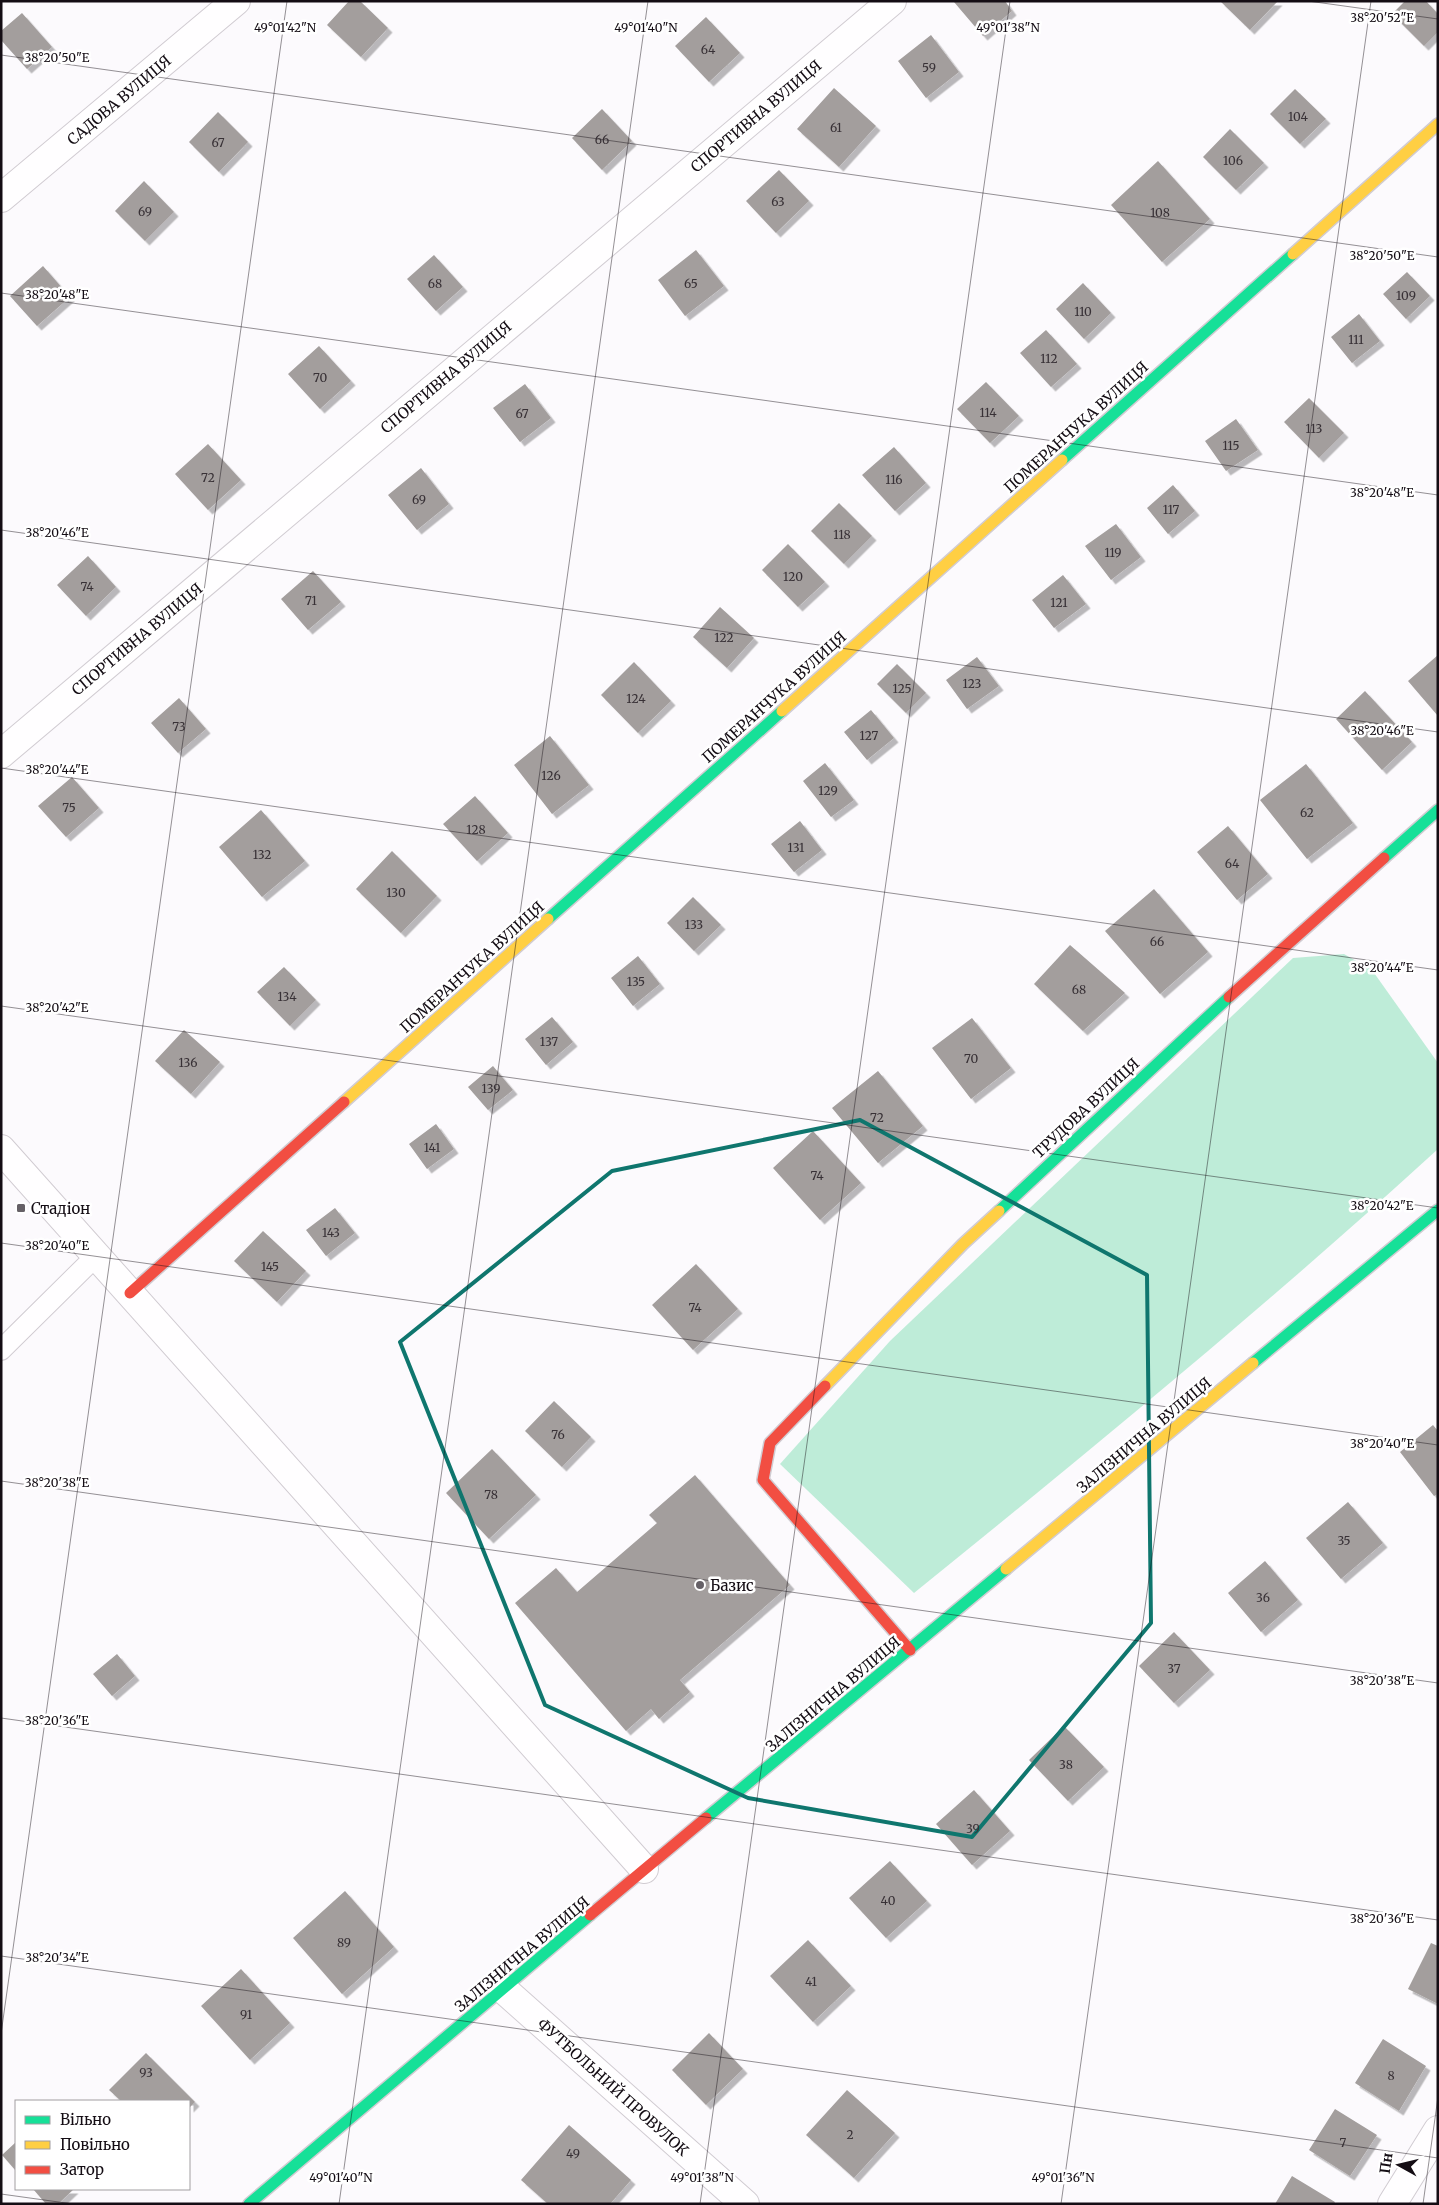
<svg xmlns="http://www.w3.org/2000/svg" width="1439" height="2205" font-family="Merriweather,serif">
<style>
.green{fill:#beecd8}
.building{fill:#a39e9d;filter:url(#shadow)}
.lines{fill:none;stroke-linecap:round;stroke-linejoin:round}
.lane-casing{stroke:#d1ccd2;stroke-width:22}
.street-casing{stroke:#d1ccd2;stroke-width:30}
.fast-casing{stroke:#d1ccd2;stroke-width:14}
.slow-casing{stroke:#d1ccd2;stroke-width:14}
.jam-casing{stroke:#d1ccd2;stroke-width:14}
.lane{stroke:#fffeff;stroke-width:20}
.street{stroke:#fffeff;stroke-width:28}
.fast{stroke:#16e098;stroke-width:11}
.slow{stroke:#ffcf43;stroke-width:11}
.jam{stroke:#f24e42;stroke-width:11}
.marked{fill:none;stroke:#0f766e;stroke-width:4;stroke-linejoin:round}
.ticks{fill:none;stroke:#140d14;stroke-width:1;stroke-opacity:0.45}
.poi-dot{fill:#656066;stroke:#fff;stroke-width:2}
.labels{text-anchor:middle;dominant-baseline:central;stroke-width:5;stroke-linejoin:round;paint-order:stroke}
.number-label{font-size:12px;fill:#383136}
.street-label{font-size:15px;fill:#140d14;stroke:#fff}
.poi-label{font-size:15px;fill:#140d14;stroke:#fff;text-anchor:start}
.ticks-label{font-size:12px;text-anchor:middle;fill:#140d14;stroke:#fff;stroke-width:5;stroke-linejoin:round;paint-order:stroke}
</style>
<defs>
<filter id="shadow"><feDropShadow dx="4.5" dy="4.5" stdDeviation="0" flood-color="#0004"/></filter>
</defs>
<rect width="100%" height="100%" fill="#fcfafd"/>
<path class="green" d="M1344,954l28,16 66,93v86c-169,155 -346,300 -524,444l-134,-129 110,-123 403,-383z"/>
<path class="building" d="M349,1h11l28,27 -27,29 -34,-32z
M956,1h49l7,10 -29,25 -29,-34z
M1220,1h58l-28,29z
M1405,1h21l12,13v18l-14,14 -32,-32z
M22,13l30,34 -25,22 -26,-29v-9z
M706,17l34,36 -31,29 -34,-36z
M931,35l28,37 -33,26 -28,-37z
M834,88l42,38 -37,41 -42,-38z
M1295,89l31,30 -26,25 -30,-30z
M602,109l30,32 -30,29 -30,-32z
M218,112l30,30 -29,30 -30,-30z
M1230,129l34,34 -28,27 -33,-33z
M1158,161l52,58 -48,43 -51,-57z
M779,170l30,31 -33,32 -30,-32z
M144,181l30,31 -29,29 -30,-30z
M696,250l28,36 -39,30 -27,-36z
M434,255l29,32 -27,24 -29,-32z
M43,266l27,31 -33,29 -27,-30z
M1407,272l23,24 -24,23 -23,-25z
M1083,283l28,30 -27,26 -28,-30z
M1359,314l21,27 -28,22 -21,-26z
M1046,330l31,34 -26,23 -31,-34z
M319,346l32,35 -31,28 -32,-35z
M986,382l33,34 -29,27 -33,-34z
M525,384l26,34 -31,24 -27,-34z
M1309,398l35,35 -25,25 -35,-36z
M1236,419l22,31 -32,21 -21,-30z
M208,444l33,36 -33,30 -33,-36z
M894,447l32,36 -31,28 -33,-36z
M421,468l28,36 -32,26 -29,-35z
M1173,485l22,26 -27,23 -21,-26z
M839,503l33,33 -28,28 -33,-33z
M1116,524l25,33 -30,23 -26,-34z
M788,544l37,38 -27,25 -36,-37z
M88,556l28,31 -30,29 -29,-31z
M313,571l28,31 -33,28 -27,-31z
M1063,575l23,29 -32,24 -22,-28z
M720,607l34,31 -27,30 -34,-31z
M1438,655v61l-30,-35z
M977,657l22,29 -32,23 -21,-29z
M634,662l37,39 -33,32 -37,-38z
M897,664l29,29 -20,20 -29,-29z
M1365,691l47,51 -30,28 -46,-51z
M179,698l27,31 -28,24 -27,-30z
M871,710l23,28 -27,22 -23,-28z
M550,736l39,49 -37,29 -38,-49z
M825,763l29,37 -23,17 -28,-36z
M1306,764l47,59 -46,36 -47,-59z
M72,777l27,31 -33,29 -28,-31z
M475,796l33,37 -31,28 -34,-37z
M261,810l44,51 -43,36 -43,-50z
M800,821l22,29 -28,22 -23,-28z
M1228,826l40,48 -31,26 -40,-48z
M392,851l45,45 -36,37 -45,-44z
M1154,889l54,63 -48,42 -55,-63z
M693,897l28,28 -27,26 -27,-28z
M1070,945l55,48 -42,38 -49,-47z
M638,956l22,28 -27,22 -22,-28z
M284,967l32,33 -26,26 -33,-34z
M552,1017l21,25 -27,23 -21,-26z
M972,1018l39,50 -40,31 -39,-51z
M184,1030l36,32 -29,32 -36,-33z
M493,1066l20,24 -25,20 -20,-23z
M878,1071l45,55 -45,37 -46,-55z
M436,1124l18,25 -27,20 -18,-25z
M813,1131l48,52 -41,37 -47,-52z
M335,1208l20,25 -29,23 -20,-26z
M263,1231l43,40 -29,31 -43,-41z
M696,1264l42,45 -45,41 -41,-45z
M554,1401l37,36 -29,30 -37,-36z
M1433,1425l5,6v63l-4,2 -34,-44z
M492,1449l44,46 -47,44 -43,-46z
M695,1475l95,110 -110,95 10,12 -31,27 -8,-10 -25,22 -111,-128 41,-35 21,24 80,-69 -8,-8z
M1348,1502l35,41 -42,36 -35,-41z
M1265,1561l33,39 -37,32 -33,-39z
M1174,1632l36,38 -36,33 -35,-37z
M117,1654l18,22 -23,20 -19,-22z
M1064,1726l40,41 -36,34 -39,-41z
M974,1790l36,41 -38,34 -36,-41z
M890,1861l37,40 -41,37 -37,-40z
M345,1891l49,56 -52,47 -49,-56z
M808,1940l43,46 -38,36 -43,-46z
M1431,1943l7,3v58l-30,-15z
M241,1969l49,54 -40,37 -49,-54z
M709,2033l34,36 -37,36 -34,-35z
M1383,2039l43,27 -27,45 -44,-28z
M146,2053l49,49 -6,6v-7h-68l-12,-11z
M847,2090l48,43 -41,45 -48,-43z
M1335,2109l42,26 -27,41 -41,-26z
M569,2125l62,55 -21,24h-62l-27,-24z
M16,2142v29l-14,-16z
M1292,2176l43,26 -1,2h-59z
M33,2189h41l-16,15h-12z"/>
<g class="lines">
<g class="lane-casing">
<path id="lane" d="M1,1350l95,-94"/>
</g>
<g class="street-casing">
<path id="street" d="M1,198l235,-197
M1,754l891,-753
M1,1149l643,720
M503,1989l242,215
M1392,2204l46,-74"/>
</g>
<g class="fast-casing">
<path id="fast" d="M1062,460l231,-206
M1384,858l54,-48
M548,919l234,-208
M999,1211l230,-214
M1253,1363l185,-153
M706,1818l300,-249
M249,2204l341,-289"/>
</g>
<g class="slow-casing">
<path id="slow" d="M1293,254l145,-130
M782,711l280,-251
M344,1102l204,-183
M825,1386l138,-142 36,-33
M1006,1569l247,-206"/>
</g>
<g class="jam-casing">
<path id="jam" d="M1229,997l155,-139
M130,1293l214,-191
M825,1386l-55,57 -7,37 147,170
M590,1915l116,-97"/>
</g>
<use href="#lane" class="lane"/>
<use href="#street" class="street"/>
<use href="#fast" class="fast"/>
<use href="#slow" class="slow"/>
<use href="#jam" class="jam"/>
</g>
<path class="marked" d="M860,1120l287,155 4,348 -179,214 -224,-39 -203,-93 -145,-363 212,-171z"/>
<path class="ticks" d="M1308,1l130,18M1,55l1437,202M1,293l1437,202M1,530l1437,202M1,768l1437,202M1,1006l1437,202M1,1243l1437,202M1,1481l1437,202M1,1718l1437,202M1,1956l1437,202M1,2034l286,-2033M1,2194l72,10M339,2204l309,-2203M700,2204l310,-2203M1061,2204l310,-2203M1423,2204l15,-107"/>
<g class="poi-dot">
<rect x="16" y="1203" width="10" height="10" rx="2.5"/>
<circle cx="700" cy="1585" r="5"/>
</g>
<g class="labels">
<g class="number-label">
<text x="708" y="49">64</text>
<text x="929" y="67">59</text>
<text x="1298" y="116">104</text>
<text x="836" y="127">61</text>
<text x="602" y="139">66</text>
<text x="218" y="142">67</text>
<text x="1233" y="160">106</text>
<text x="778" y="201">63</text>
<text x="145" y="211">69</text>
<text x="1160" y="212">108</text>
<text x="435" y="283">68</text>
<text x="691" y="283">65</text>
<text x="1406" y="295">109</text>
<text x="1083" y="311">110</text>
<text x="1356" y="339">111</text>
<text x="1049" y="358">112</text>
<text x="320" y="377">70</text>
<text x="988" y="412">114</text>
<text x="522" y="413">67</text>
<text x="1314" y="428">113</text>
<text x="1231" y="445">115</text>
<text x="208" y="477">72</text>
<text x="894" y="479">116</text>
<text x="419" y="499">69</text>
<text x="1171" y="509">117</text>
<text x="842" y="534">118</text>
<text x="1113" y="552">119</text>
<text x="793" y="576">120</text>
<text x="87" y="586">74</text>
<text x="311" y="600">71</text>
<text x="1059" y="602">121</text>
<text x="724" y="637">122</text>
<text x="972" y="683">123</text>
<text x="902" y="688">125</text>
<text x="636" y="698">124</text>
<text x="179" y="726">73</text>
<text x="869" y="735">127</text>
<text x="551" y="775">126</text>
<text x="828" y="790">129</text>
<text x="69" y="807">75</text>
<text x="1307" y="812">62</text>
<text x="476" y="829">128</text>
<text x="796" y="847">131</text>
<text x="262" y="854">132</text>
<text x="1232" y="863">64</text>
<text x="396" y="892">130</text>
<text x="694" y="924">133</text>
<text x="1157" y="941">66</text>
<text x="636" y="981">135</text>
<text x="1079" y="989">68</text>
<text x="287" y="996">134</text>
<text x="549" y="1041">137</text>
<text x="971" y="1058">70</text>
<text x="188" y="1062">136</text>
<text x="491" y="1088">139</text>
<text x="877" y="1117">72</text>
<text x="432" y="1147">141</text>
<text x="817" y="1175">74</text>
<text x="331" y="1232">143</text>
<text x="270" y="1266">145</text>
<text x="695" y="1307">74</text>
<text x="558" y="1434">76</text>
<text x="491" y="1494">78</text>
<text x="1344" y="1540">35</text>
<text x="1263" y="1597">36</text>
<text x="1174" y="1668">37</text>
<text x="1066" y="1764">38</text>
<text x="973" y="1828">39</text>
<text x="888" y="1900">40</text>
<text x="344" y="1942">89</text>
<text x="811" y="1981">41</text>
<text x="246" y="2014">91</text>
<text x="146" y="2072">93</text>
<text x="1391" y="2075">8</text>
<text x="850" y="2134">2</text>
<text x="1343" y="2142">7</text>
<text x="573" y="2153">49</text>
</g>
<g class="street-label">
<text transform="translate(119 100) rotate(-40)">САДОВА ВУЛИЦЯ</text>
<text transform="translate(756 116) rotate(-40)">СПОРТИВНА ВУЛИЦЯ</text>
<text transform="translate(446 377) rotate(-40)">СПОРТИВНА ВУЛИЦЯ</text>
<text transform="translate(1076 427) rotate(-42)">ПОМЕРАНЧУКА ВУЛИЦЯ</text>
<text transform="translate(137 639) rotate(-40)">СПОРТИВНА ВУЛИЦЯ</text>
<text transform="translate(774 697) rotate(-42)">ПОМЕРАНЧУКА ВУЛИЦЯ</text>
<text transform="translate(472 967) rotate(-42)">ПОМЕРАНЧУКА ВУЛИЦЯ</text>
<text transform="translate(1086 1108) rotate(-43)">ТРУДОВА ВУЛИЦЯ</text>
<text transform="translate(1144 1435) rotate(-40)">ЗАЛІЗНИЧНА ВУЛИЦЯ</text>
<text transform="translate(833 1694) rotate(-40)">ЗАЛІЗНИЧНА ВУЛИЦЯ</text>
<text transform="translate(522 1954) rotate(-40)">ЗАЛІЗНИЧНА ВУЛИЦЯ</text>
<text transform="translate(613 2087) rotate(42)">ФУТБОЛЬНИЙ ПРОВУЛОК</text>
</g>
<g class="poi-label">
<text x="31" y="1208">Стадіон</text>
<text x="710" y="1585">Базис</text>
</g>
</g>
<g class="ticks-label">
<text x="1382" y="22">38°20'52"E</text>
<text x="285" y="32">49°01'42"N</text>
<text x="646" y="32">49°01'40"N</text>
<text x="1008" y="32">49°01'38"N</text>
<text x="57" y="62">38°20'50"E</text>
<text x="1382" y="260">38°20'50"E</text>
<text x="57" y="299">38°20'48"E</text>
<text x="1382" y="497">38°20'48"E</text>
<text x="57" y="537">38°20'46"E</text>
<text x="1382" y="735">38°20'46"E</text>
<text x="57" y="774">38°20'44"E</text>
<text x="1382" y="972">38°20'44"E</text>
<text x="57" y="1012">38°20'42"E</text>
<text x="1382" y="1210">38°20'42"E</text>
<text x="57" y="1250">38°20'40"E</text>
<text x="1382" y="1448">38°20'40"E</text>
<text x="57" y="1487">38°20'38"E</text>
<text x="1382" y="1685">38°20'38"E</text>
<text x="57" y="1725">38°20'36"E</text>
<text x="1382" y="1923">38°20'36"E</text>
<text x="57" y="1962">38°20'34"E</text>
<text x="341" y="2182">49°01'40"N</text>
<text x="702" y="2182">49°01'38"N</text>
<text x="1063" y="2182">49°01'36"N</text>
</g>
<rect width="1439" height="2205" fill="none" stroke="#140d14" stroke-width="5"/>
<rect x="15" y="2100" width="175" height="90" fill="#ffffff" stroke="#a19ea1"/>
<rect x="25" y="2116" width="25" height="8" fill="#16e098" stroke="#a19ea1"/>
<text x="60" y="2125" font-size="15" fill="#140d14">Вільно</text>
<rect x="25" y="2141" width="25" height="8" fill="#ffcf43" stroke="#a19ea1"/>
<text x="60" y="2150" font-size="15" fill="#140d14">Повільно</text>
<rect x="25" y="2166" width="25" height="8" fill="#f24e42" stroke="#a19ea1"/>
<text x="60" y="2175" font-size="15" fill="#140d14">Затор</text>
<g transform="translate(1399 2165) rotate(278)" stroke="#ffffff" stroke-width="4" paint-order="stroke">
<path d="M0-4L9 19L0 12L-9 19Z" fill="#140d14"/>
<text y="-8" font-size="14" font-weight="bold" text-anchor="middle" fill="#140d14">Пн</text>
</g>
</svg>
